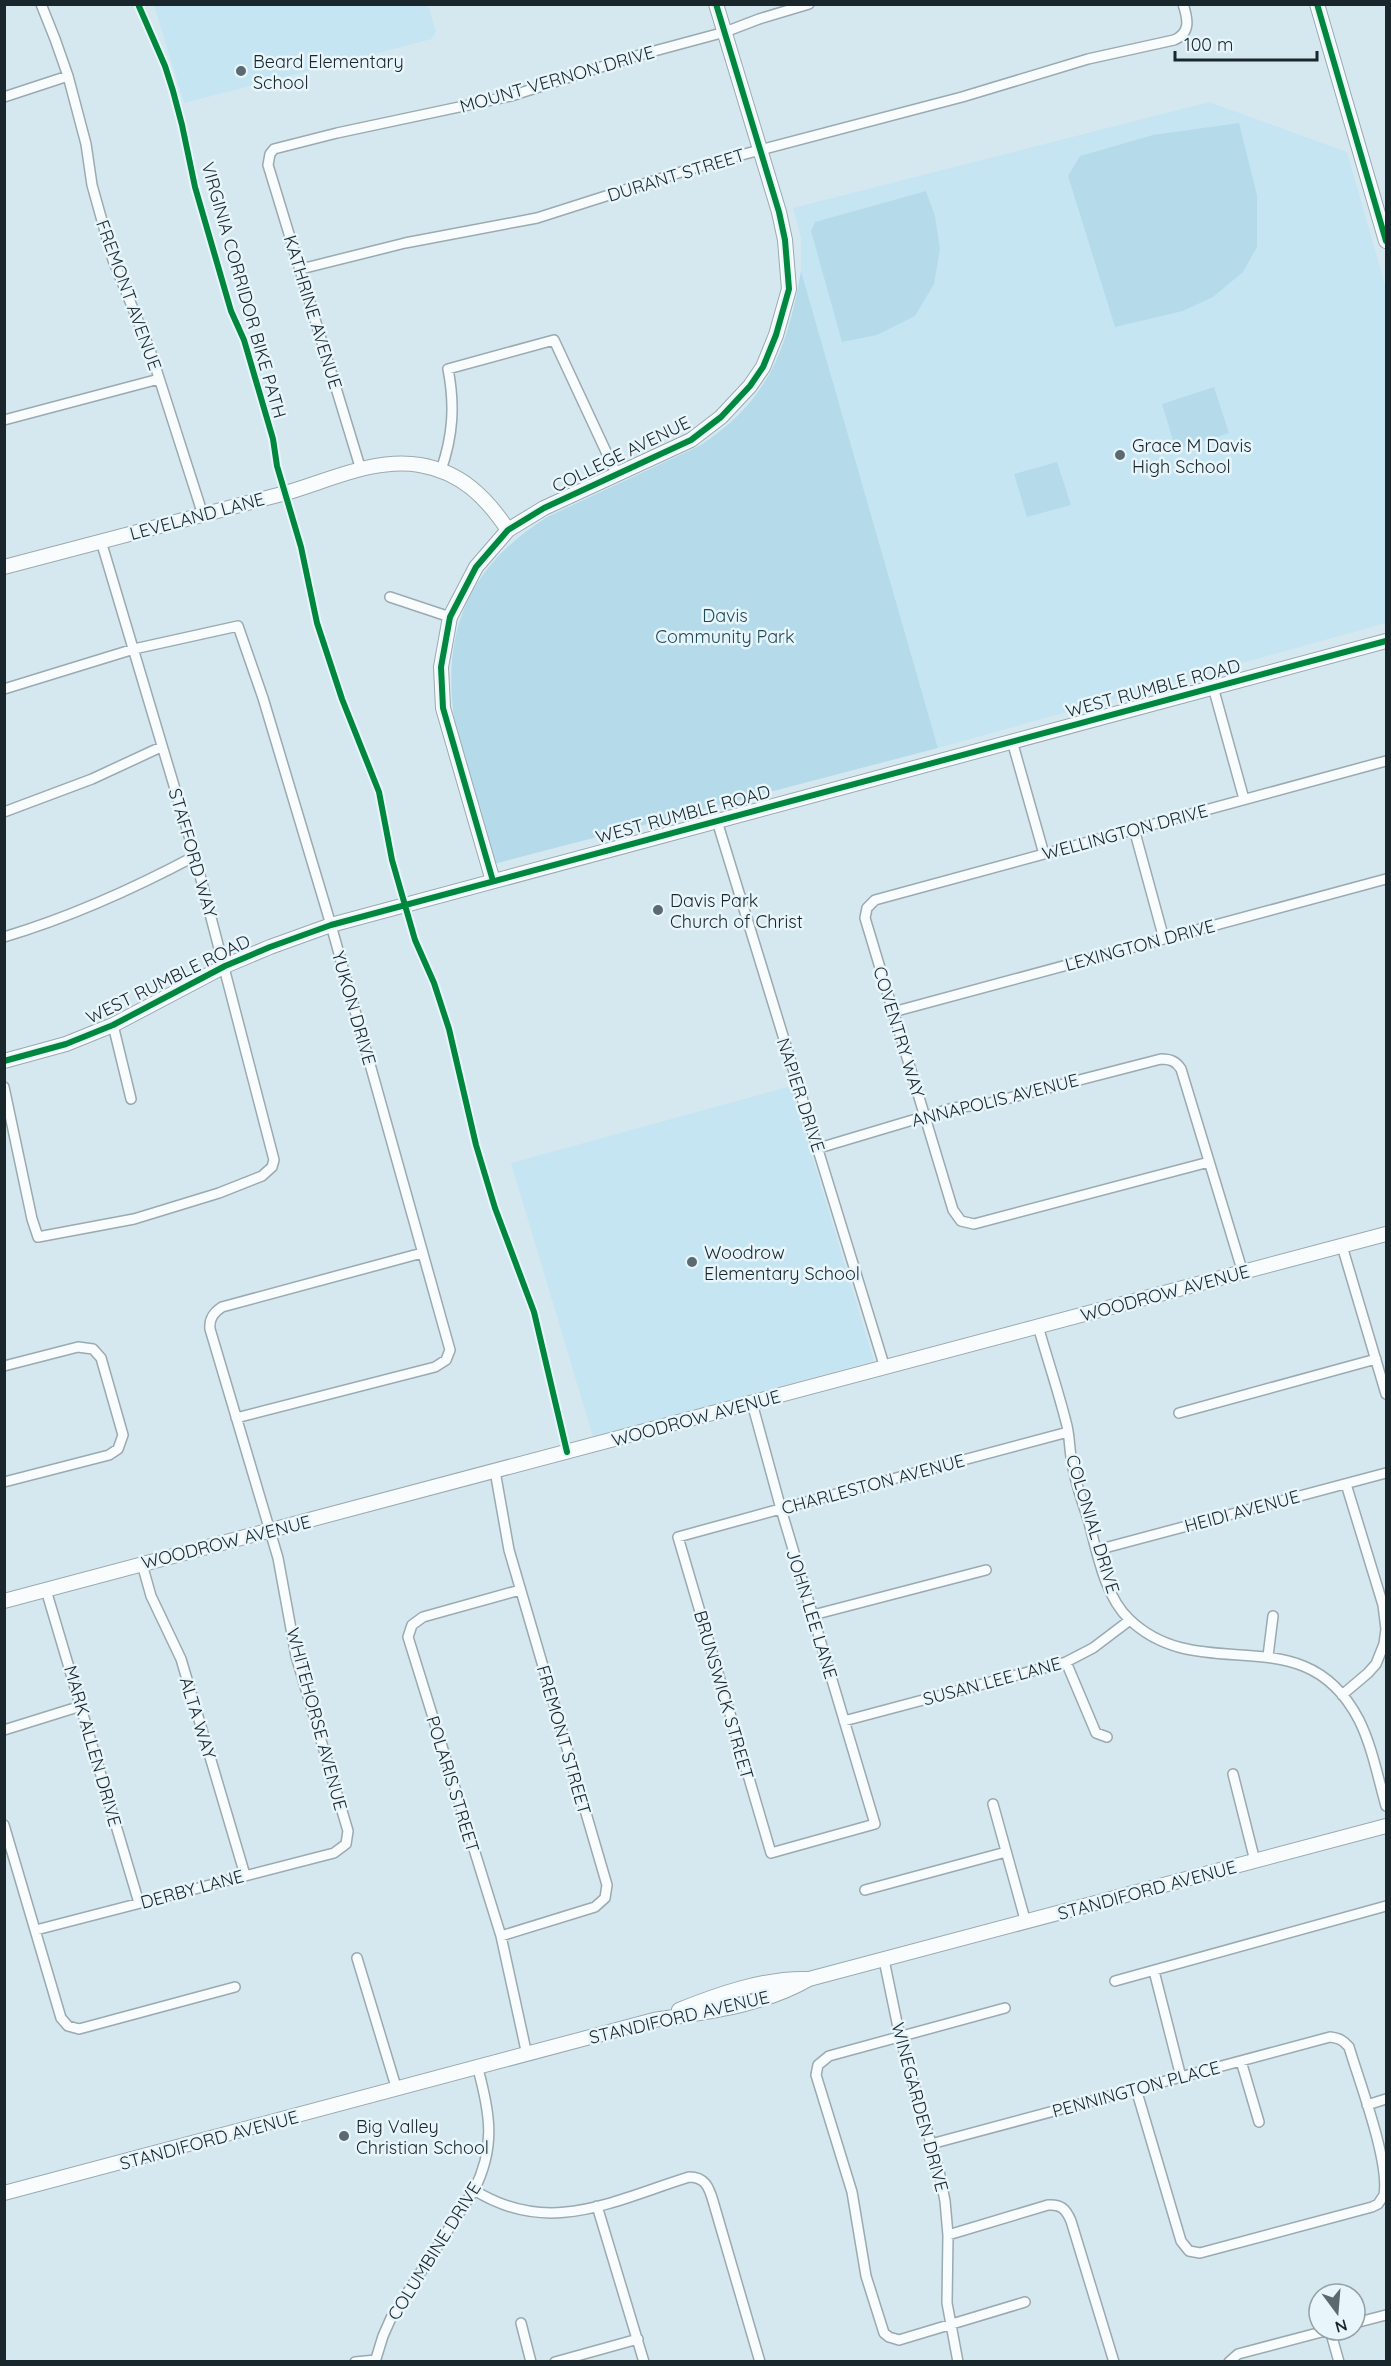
<svg xmlns="http://www.w3.org/2000/svg" width="1391" height="2366" font-family="Quicksand,sans-serif">
<style>
.built{fill:#c6e5f3}
.green{fill:#b5dbeb}
.lines{fill:none;stroke-linecap:round;stroke-linejoin:round}
.street-casing{stroke:#9ba9b0;stroke-width:12}
.secondary-casing{stroke:#9ba9b0;stroke-width:16}
.street{stroke:#f9fcfd;stroke-width:9}
.secondary{stroke:#f9fcfd;stroke-width:14}
.cycleway-casing{stroke:#e8f6fc;stroke-width:10}
.cycleway{stroke:#00873e;stroke-width:6}
.poi-dot{fill:#5b6a70;stroke:#e8f6fc;stroke-width:2}
.labels{text-anchor:middle;dominant-baseline:central;stroke-width:5;stroke-linejoin:round;paint-order:stroke}
.poi-label{font-size:18px;fill:#19262b;stroke:#e8f6fc;text-anchor:start}
.street-label{font-size:18px;fill:#19262b;stroke:#e8f6fc}
.park-label{font-size:18px;fill:#1e4959;stroke:#e8f6fc}
</style>
<rect width="100%" height="100%" fill="#d5e8f0"/>
<path class="built" d="M154,5h274l8,26 -4,8 -248,64z
M1209,102l138,50 39,136v335l-448,125 -137,-477v-33l-8,-30z
M791,1086l83,275 -281,76 -82,-274z"/>
<path class="green" d="M1239,123l18,72v52l-14,25 -30,25 -30,14 -68,16 -47,-151 12,-20 73,-21z
M926,191l9,25 5,33 -6,35 -19,32 -38,19 -35,7 -31,-111 4,-9z
M801,271l137,477 -444,116c-9,-33 -18,-65 -27,-97 -4,-16 -11,-33 -13,-49 -12,-91 16,-152 93,-201l152,-71c70,-45 88,-97 102,-175z
M1214,387l15,46 -53,17 -14,-46z
M1057,462l14,43 -44,12 -13,-43z"/>
<g class="lines">
<g class="street-casing">
<path id="street" d="M41,4l14,35 13,37 18,68 6,41 21,75 37,90 53,165
M4,97l64,-21
M301,269l104,-26 132,-25 166,-53 259,-68 126,-38 86,-19c17,-7 14,-21 9,-36
M4,420l155,-41
M361,470l-93,-305 2,-11 4,-5 63,-16 174,-37 121,-39 93,-25 34,-13 50,-15
M441,470c12,-34 14,-65 7,-101l106,-29 62,133
M390,597l60,20
M1213,687l31,112
M4,689l130,-40 104,-23 25,72 68,227 119,425 -4,10 -11,7 -199,51
M1012,741l32,113
M4,812l88,-33 69,-32
M717,821l168,547
M1134,829l30,110
M4,937c67,-20 129,-48 191,-81
M893,1012l493,-133
M113,1025l18,74
M4,1087l28,132 6,18 96,-18 85,-26 43,-17 10,-9 2,-7 -79,-304 -94,-315
M819,1148l134,-40 33,-4 175,-45c9,0 15,2 20,10l62,204
M1209,1162l-235,62 -13,-3 -8,-11 -88,-292 2,-10 8,-8 511,-139
M1342,1246l44,148
M1038,1326c9,32 20,64 28,96 4,13 3,27 6,40 3,20 10,39 16,57 9,32 16,76 41,100 72,70 175,-6 230,101 13,26 19,58 27,86
M4,1366l74,-19 15,2 8,9 22,77 -5,14 -9,6 -105,27
M752,1403l29,106 94,315 -104,29 -93,-316c39,-11 78,-21 117,-32l273,-73
M1179,1413l197,-54
M495,1471l14,79 98,335 -2,13 -10,9 -94,29
M1097,1550l289,-77
M142,1564l9,32 30,63 64,216
M46,1590l93,313
M520,1590l-97,27 -11,8 -4,12 93,299 26,119
M813,1615l173,-45
M1268,1656l5,-40
M1066,1662l30,71 11,4
M1342,1695l26,-22 8,-9 8,-20 2,-15 -3,-24 -37,-121
M844,1721l222,-59 27,-14 37,-28
M4,1730l77,-24
M1233,1774l22,87
M993,1804l33,119
M4,1825l57,193 7,8 11,3 156,-42
M865,1890l141,-38
M36,1930l298,-77 12,-9 2,-13 -52,-175 -18,-98 -68,-229c-1,-10 3,-16 12,-22l200,-54
M357,1958l40,132
M884,1960l16,77 39,134 6,30 3,34 -1,68 11,59
M1154,1971l27,106
M1115,1981l271,-75
M1005,2008l-176,48 -11,9 -2,10 36,117 14,84 18,57 5,4 10,3 126,-38
M1241,2061l18,61
M1367,2105l19,-6
M931,2144l399,-107c9,1 13,3 19,10 10,34 41,115 35,148l-6,9 -6,3 -172,46 -11,-2 -8,-10 -45,-152
M474,2190c75,47 138,11 215,-13 16,0 20,10 24,24l47,161
M597,2206l47,156
M948,2235l100,-30c13,-1 18,4 23,16l43,141
M521,2323l10,39
M1355,2323l31,-8
M1330,2330l9,32
M355,2362l21,-2
M375,2362l8,-26 8,-18 83,-128c22,-43 16,-77 4,-121
M555,2362l83,-23
M1229,2362l9,-8 91,-24"/>
</g>
<g class="secondary-casing">
<path id="secondary" d="M1317,4l69,237
M4,567c93,-25 186,-49 278,-73 44,-12 92,-37 138,-29 41,7 66,32 88,65
M493,881l-50,-173 -2,-41 9,-50 26,-50 32,-37 36,-22 147,-68 30,-23 29,-31 13,-19 13,-32 13,-46 -4,-49 -6,-28 -63,-208
M4,1061l62,-17 47,-19 112,-59 45,-19 61,-22 1055,-284
M4,1601l1382,-367
M679,2010c40,-16 85,-32 128,-31
M4,2193l650,-173c53,-8 108,-14 155,-41l577,-153"/>
</g>
<use href="#street" class="street"/>
<use href="#secondary" class="secondary"/>
<g class="cycleway-casing">
<path id="cycleway" d="M138,4l27,62 8,25 9,34 13,62 36,124 13,29 29,99 4,27 24,81 16,76 25,76 37,93 13,68 23,80 19,43 15,46 27,116 19,63 39,104 33,140
M1317,4l69,237
M493,881l-50,-173 -2,-41 9,-50 26,-50 32,-37 36,-22 147,-68 30,-23 29,-31 13,-19 13,-32 13,-46 -4,-49 -6,-28 -63,-208
M4,1061l62,-17 47,-19 112,-59 45,-19 61,-22 1055,-284"/>
</g>
<use href="#cycleway" class="cycleway"/>
</g>
<g class="poi-dot">
<circle cx="241" cy="71" r="6"/>
<circle cx="1120" cy="455" r="6"/>
<circle cx="658" cy="910" r="6"/>
<circle cx="692" cy="1262" r="6"/>
<circle cx="344" cy="2136" r="6"/>
</g>
<g class="labels">
<g class="poi-label">
<text x="253" y="61">Beard Elementary<tspan x="253" dy="21">School</tspan></text>
<text x="1132" y="445">Grace M Davis<tspan x="1132" dy="21">High School</tspan></text>
<text x="670" y="900">Davis Park<tspan x="670" dy="21">Church of Christ</tspan></text>
<text x="704" y="1252">Woodrow<tspan x="704" dy="21">Elementary School</tspan></text>
<text x="356" y="2126">Big Valley<tspan x="356" dy="21">Christian School</tspan></text>
</g>
<g class="street-label">
<text transform="translate(557 79) rotate(-16)">MOUNT VERNON DRIVE</text>
<text transform="translate(676 175) rotate(-17)">DURANT STREET</text>
<text transform="translate(244 290) rotate(74)">VIRGINIA CORRIDOR BIKE PATH</text>
<text transform="translate(129 295) rotate(70)">FREMONT AVENUE</text>
<text transform="translate(313 312) rotate(73)">KATHRINE AVENUE</text>
<text transform="translate(621 454) rotate(-26)">COLLEGE AVENUE</text>
<text transform="translate(197 516) rotate(-15)">LEVELAND LANE</text>
<text transform="translate(1153 688) rotate(-15)">WEST RUMBLE ROAD</text>
<text transform="translate(683 814) rotate(-15)">WEST RUMBLE ROAD</text>
<text transform="translate(1125 832) rotate(-15)">WELLINGTON DRIVE</text>
<text transform="translate(193 853) rotate(74)">STAFFORD WAY</text>
<text transform="translate(1140 945) rotate(-15)">LEXINGTON DRIVE</text>
<text transform="translate(168 979) rotate(-26)">WEST RUMBLE ROAD</text>
<text transform="translate(354 1008) rotate(74)">YUKON DRIVE</text>
<text transform="translate(899 1032) rotate(73)">COVENTRY WAY</text>
<text transform="translate(801 1095) rotate(72)">NAPIER DRIVE</text>
<text transform="translate(995 1100) rotate(-14)">ANNAPOLIS AVENUE</text>
<text transform="translate(1165 1293) rotate(-15)">WOODROW AVENUE</text>
<text transform="translate(696 1418) rotate(-15)">WOODROW AVENUE</text>
<text transform="translate(873 1484) rotate(-15)">CHARLESTON AVENUE</text>
<text transform="translate(1242 1511) rotate(-15)">HEIDI AVENUE</text>
<text transform="translate(1093 1524) rotate(73)">COLONIAL DRIVE</text>
<text transform="translate(226 1542) rotate(-14)">WOODROW AVENUE</text>
<text transform="translate(812 1614) rotate(73)">JOHN LEE LANE</text>
<text transform="translate(992 1681) rotate(-15)">SUSAN LEE LANE</text>
<text transform="translate(724 1695) rotate(74)">BRUNSWICK STREET</text>
<text transform="translate(198 1718) rotate(73)">ALTA WAY</text>
<text transform="translate(317 1719) rotate(75)">WHITEHORSE AVENUE</text>
<text transform="translate(564 1740) rotate(74)">FREMONT STREET</text>
<text transform="translate(93 1746) rotate(74)">MARK ALLEN DRIVE</text>
<text transform="translate(453 1784) rotate(73)">POLARIS STREET</text>
<text transform="translate(192 1889) rotate(-15)">DERBY LANE</text>
<text transform="translate(1147 1890) rotate(-15)">STANDIFORD AVENUE</text>
<text transform="translate(679 2017) rotate(-13)">STANDIFORD AVENUE</text>
<text transform="translate(1136 2089) rotate(-15)">PENNINGTON PLACE</text>
<text transform="translate(920 2107) rotate(75)">WINEGARDEN DRIVE</text>
<text transform="translate(209 2140) rotate(-15)">STANDIFORD AVENUE</text>
<text transform="translate(434 2251) rotate(-58)">COLUMBINE DRIVE</text>
</g>
<g class="park-label">
<text x="725" y="615">Davis<tspan x="725" dy="21">Community Park</tspan></text>
</g>
</g>
<rect width="1391" height="2366" fill="none" stroke="#19262b" stroke-width="12"/>
<g transform="translate(1337 2312) rotate(164)"><circle r="28" fill="#e8f6fc" stroke="#95a3a8" stroke-width="1.5"/>
<path d="M0-4.5L10 22L0 15L-10 22Z" fill="#5b6a70"/>
<text y="-9" font-size="16" font-weight="bold" text-anchor="middle" fill="#19262b">N</text>
</g>
<path d="M1175 51v9h142v-9" fill="none" stroke="#19262b" stroke-width="3"/>
<text x="1184" y="51" font-size="18" fill="#19262b" stroke="#e8f6fc" stroke-width="4.5" paint-order="stroke">100 m</text>
</svg>
